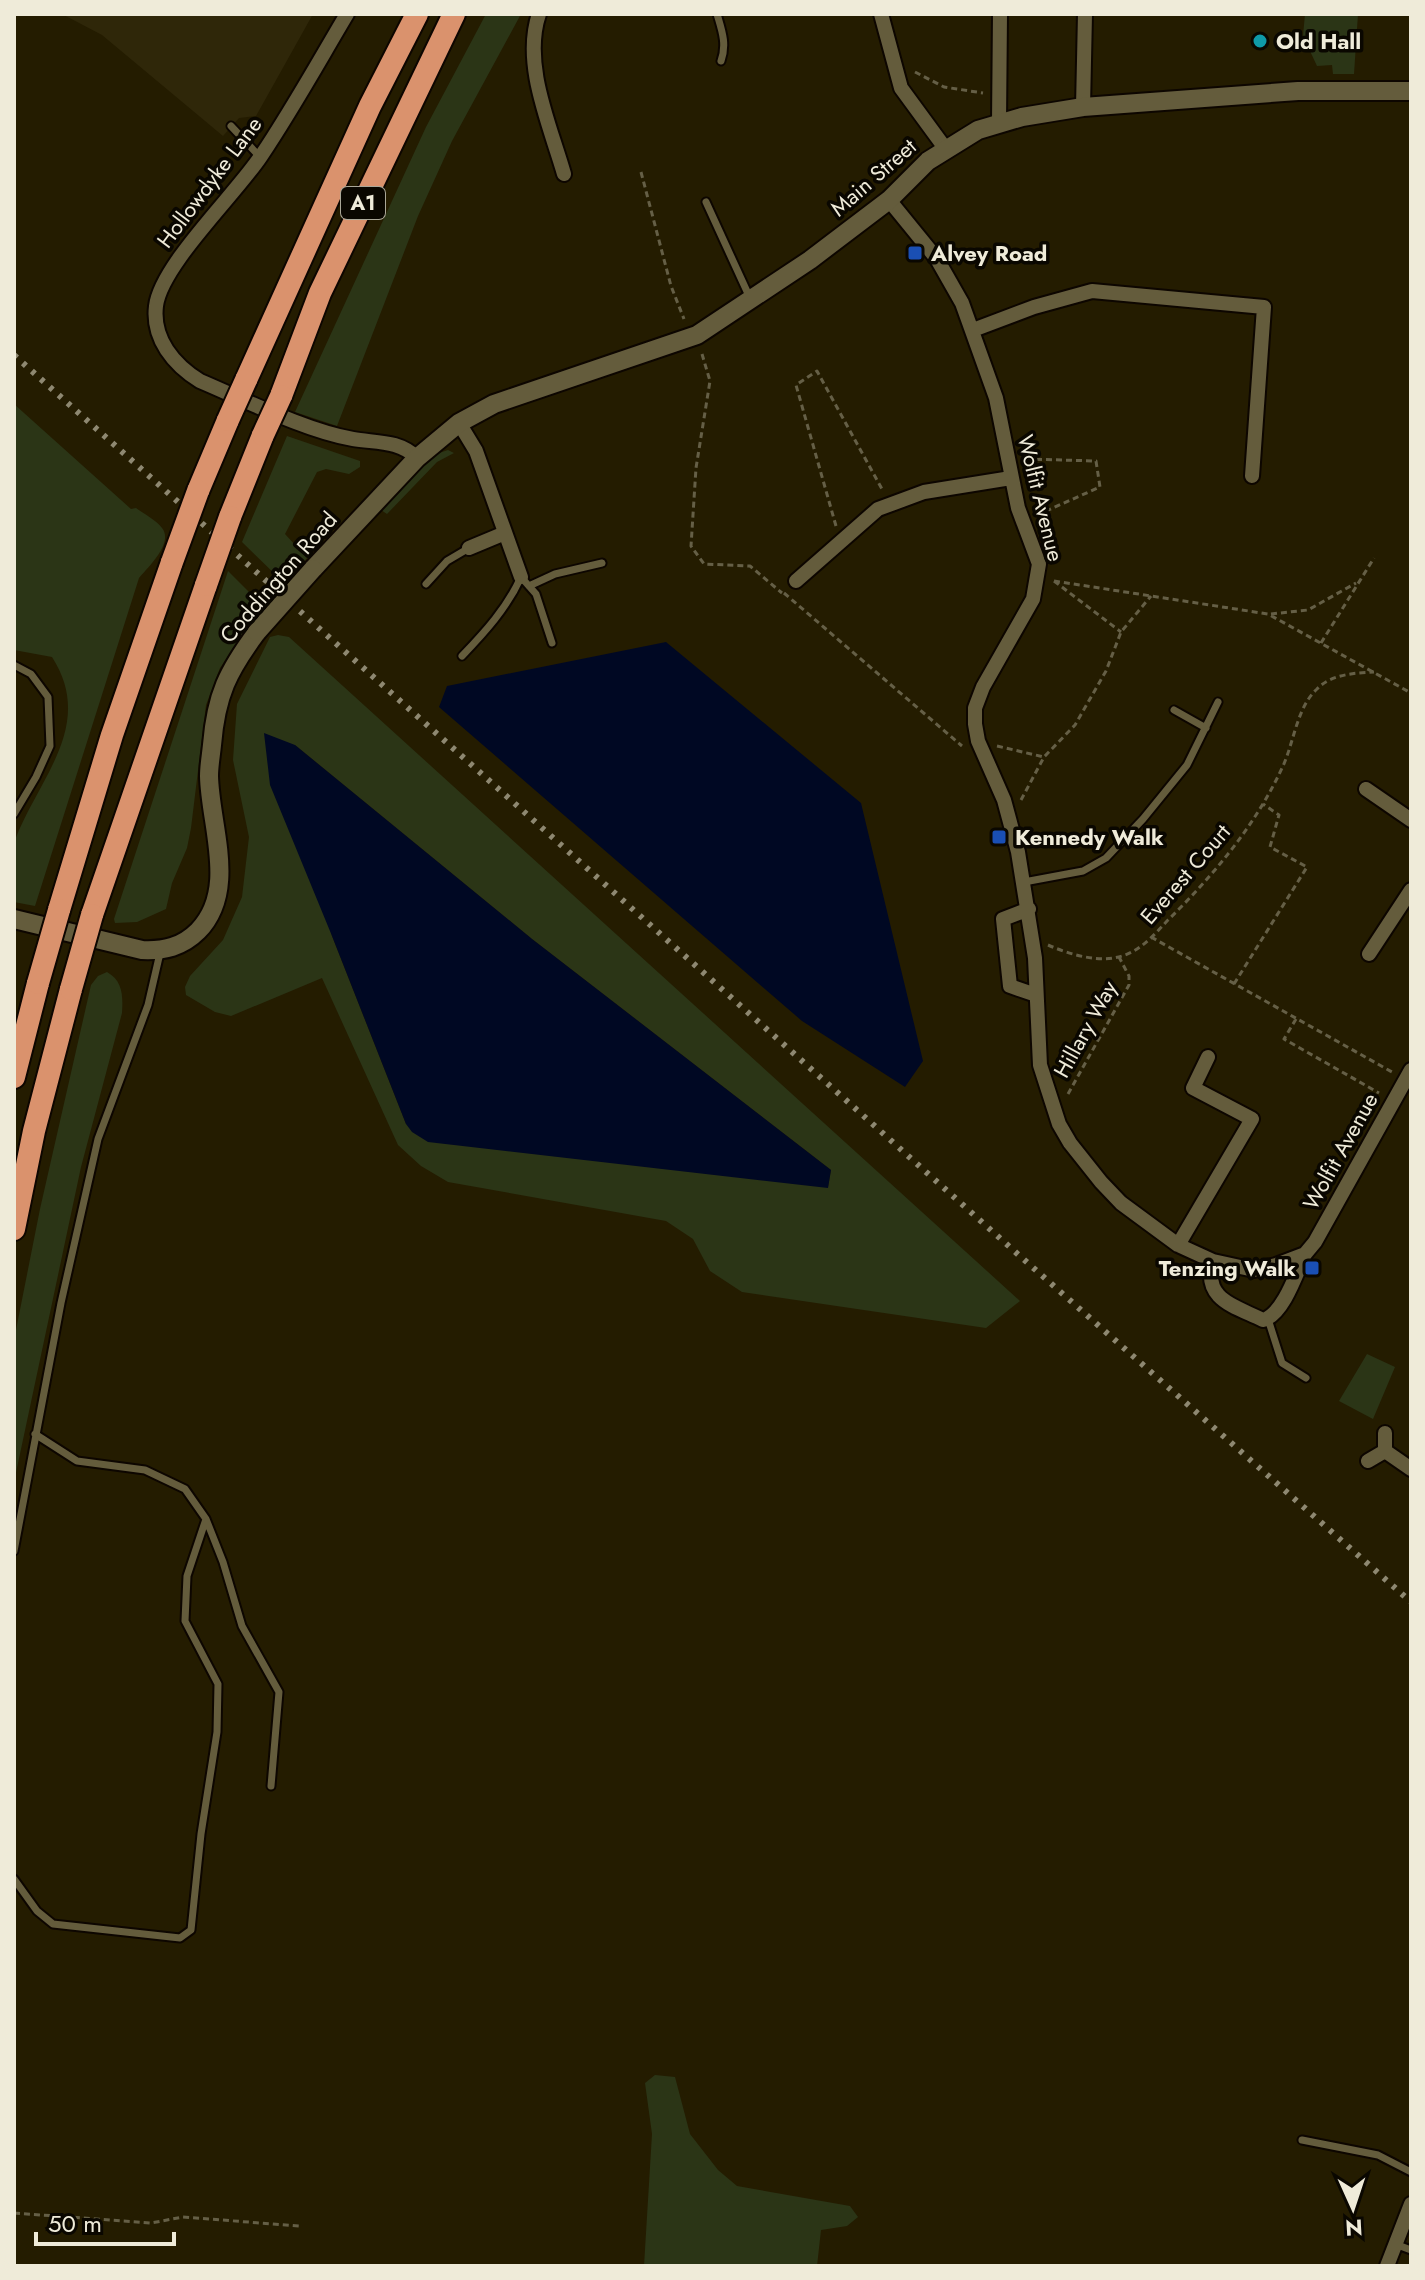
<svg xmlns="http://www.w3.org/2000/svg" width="1425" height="2280" font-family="Jost,sans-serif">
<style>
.built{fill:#2f2709}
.green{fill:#2b3516;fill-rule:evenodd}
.water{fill:#000823}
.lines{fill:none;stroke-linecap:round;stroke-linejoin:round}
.service-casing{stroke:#0d0600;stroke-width:11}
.minor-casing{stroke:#0d0600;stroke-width:18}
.tertiary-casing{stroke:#0d0600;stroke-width:22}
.trunk-casing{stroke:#0d0600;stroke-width:26}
.path{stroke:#655f46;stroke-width:3;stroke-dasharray:6 4;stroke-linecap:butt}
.service{stroke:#645c3c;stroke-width:7}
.minor{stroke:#645c3c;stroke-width:14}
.tertiary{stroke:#645c3c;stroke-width:18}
.trunk{stroke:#da926d;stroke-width:22}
.rail{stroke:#8e8871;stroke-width:6;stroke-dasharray:4 8;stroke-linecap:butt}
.tertiary-bridge-casing{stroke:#0d0600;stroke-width:22;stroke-linecap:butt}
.trunk-bridge-casing{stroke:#0d0600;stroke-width:26;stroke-linecap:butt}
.tertiary-bridge{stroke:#645c3c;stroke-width:18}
.trunk-bridge{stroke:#da926d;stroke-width:22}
.culture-dot{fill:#0f9aa8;stroke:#0a0700;stroke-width:3}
.transit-dot{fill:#1a4fb4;stroke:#0a0700;stroke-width:3}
.labels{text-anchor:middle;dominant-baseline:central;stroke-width:7;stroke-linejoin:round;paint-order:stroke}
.shield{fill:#0a0700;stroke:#aaa798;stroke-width:2}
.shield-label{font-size:20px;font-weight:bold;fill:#efebd9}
.poi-label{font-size:22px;font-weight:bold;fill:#efebd9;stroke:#0a0700;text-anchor:start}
.street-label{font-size:22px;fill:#efebd9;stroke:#0a0700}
</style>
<rect width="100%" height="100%" fill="#241c00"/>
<path class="built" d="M62,14h251l-57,102 -17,2 -16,18 -121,-101z"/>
<path class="green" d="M486,14h35l-69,127 -34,75 -81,210 -42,-14 131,-285z
M1305,14h53l-4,60h-21l-1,-9 -15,1 -14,-30z
M14,404l117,105 5,-1c8,6 20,12 26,20 12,15 -14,39 -23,50l-104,328 -21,-4c0,-18 -5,-45 1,-62 23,-61 81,-115 37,-183l-38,-7z
M287,436l73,25v6l-11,7 -23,-5 -9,3 -32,62 22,24 -18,23 -6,1 -41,-40z
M437,450l2,3 9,-3 6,3 -17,9 -50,52 -6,-4z
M228,571l33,33 -3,9 -38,55 -14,37 -15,123 -4,20 -15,35 -6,26 -29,13 -22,1 -1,-4z
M278,635l11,2 731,664 -34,27 -244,-36 -32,-21 -17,-32 -27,-18 -218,-39 -27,-16 -23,-21 -76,-167 -91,38 -16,-4 -29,-17 -1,-8 5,-11 33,-36 19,-43 7,-60 -16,-77 4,-56 33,-67zM295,745l237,194 299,231 -3,17 -422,-63 -74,-188z
M107,972c16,9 16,24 15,41l-41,154 -67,315v-142l26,-131 51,-224 7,-9z
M1367,1354l28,13 -22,52 -34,-18z
M655,2075l20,2 15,57 28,36 19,16 113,20 8,11 -11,9 -26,4 -4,36h-173l8,-132 -7,-51z"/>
<path class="water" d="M666,642l195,161 62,258 -18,26 -103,-66 -363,-314 8,-21z
M264,733l31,12 237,194 299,231 -3,18 -400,-46 -16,-10 -6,-8 -74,-188 -62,-151z"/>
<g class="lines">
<g class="service-casing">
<path id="service" d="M717,14c5,17 10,30 4,47
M231,126l29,31
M706,202l44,96
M426,584l21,-23 22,-13
M529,586l26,-12 47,-11
M462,656c23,-24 45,-48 59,-79l15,17 16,49
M14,665l17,9 17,23 2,49 -14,31 -22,37
M1174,710l32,18
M1024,882l59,-11 23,-13 37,-39 44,-54 31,-63
M1268,1319l14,44 24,15
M206,1519l17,43 19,64 37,66 -8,94
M14,1551l47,-248 37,-164 50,-134 12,-52
M14,1879l23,32 16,13 127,14 11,-8 10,-96 16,-102 1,-48 -33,-63 2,-45 19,-57 -21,-30 -40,-19 -68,-9 -42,-27
M1302,2140l76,15 33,17
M1395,2244l16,6"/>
</g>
<g class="minor-casing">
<path id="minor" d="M347,14c-28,47 -55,96 -86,142 -25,38 -100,109 -105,150 -4,33 18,59 44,75 45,19 106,50 153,58 23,4 46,1 64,19
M539,14c-17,50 11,111 25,160
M881,14l20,74 44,60
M1083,107l2,-93
M999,122l1,-108
M889,200l48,59 25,44 34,95 22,110 21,56 -6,35 -50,88 -8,21v16l3,17 26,59 14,52 17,106 5,107 19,59 11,19 31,39 20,21 57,42 35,16 41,9 22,-5 29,-11 10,-12 96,-172
M973,330l61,-23 58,-16 172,16 -12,169
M459,423l17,28 45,126
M469,548l36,-15
M796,581l82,-72 46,-17 87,-14
M1366,789l45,31
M1029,909l-26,10 7,67 26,9
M1369,954l42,-64
M1178,1245l74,-126 -59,-31 15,-31
M1213,1261c-11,39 22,45 50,59 20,-5 34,-48 42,-66
M1385,1451l26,18
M1368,1461l17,-10v-18
M1387,2266l24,-62"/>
</g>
<g class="tertiary-casing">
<path id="tertiary" d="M313,569l104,-111 42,-35 35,-19 203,-69 113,-75 79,-60 39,-39 50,-31 44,-13 61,-10 215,-16h113
M14,919l128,31c22,1 40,-3 56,-19 40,-41 12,-105 11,-155 0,-10 2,-21 3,-31 4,-50 16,-74 45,-113"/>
</g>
<g class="trunk-casing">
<path id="trunk" d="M246,380l124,-274 47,-92
M281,396l39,-103 134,-279
M198,491l30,-71
M230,517l33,-82
M59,910l53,-175 60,-173
M92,915l114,-330
M14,1077l24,-94
M14,1229l20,-98 37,-142"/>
</g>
<path class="path" d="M915,72l29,15 39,6
M641,172l30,114 13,33
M702,354l8,27 -14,87 -5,78 13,18 46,2 32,27
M1026,459l70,2 4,26 -63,28
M836,526l-40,-141 21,-14 66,120
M1054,581l214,33 143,79
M1054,581l67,51
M784,593l178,153
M1271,614l37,-4 48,-27
M1321,643l53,-85
M997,746l47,11
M1021,800l23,-43 31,-32 31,-54 15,-39 30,-36
M1151,937l241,135
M1048,945c23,10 53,19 77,10 17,-6 30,-21 42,-34 46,-45 89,-96 116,-155 11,-24 14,-59 34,-77 14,-15 38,-16 57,-17
M1234,984l73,-117 -37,-20 9,-32 -16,-11
M1296,1019l-12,20 95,54
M1068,1094l61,-109v-9l-10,-19
M14,2213l137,10 32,-6 116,9"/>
<use href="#service" class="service"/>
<use href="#minor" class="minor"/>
<use href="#tertiary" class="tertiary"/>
<use href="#trunk" class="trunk"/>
<path class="rail" d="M14,355l1007,902 390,345"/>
<g class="tertiary-bridge-casing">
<path id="tertiary-bridge" d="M257,632l56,-63"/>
</g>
<g class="trunk-bridge-casing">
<path id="trunk-bridge" d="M228,420l18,-40
M263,435l18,-39
M172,562l26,-71
M206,585l24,-68
M38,983l21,-73
M71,989l21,-74"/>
</g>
<use href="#tertiary-bridge" class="tertiary-bridge"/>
<use href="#trunk-bridge" class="trunk-bridge"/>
</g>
<circle class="culture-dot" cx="1260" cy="41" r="8"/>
<g class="transit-dot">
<rect x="907" y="245" width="16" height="16" rx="4"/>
<rect x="991" y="829" width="16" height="16" rx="4"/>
<rect x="1304" y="1260" width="16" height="16" rx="4"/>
</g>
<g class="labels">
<rect class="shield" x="341" y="187" width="44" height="32" rx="6"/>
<g class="shield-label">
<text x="363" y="203">A1</text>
</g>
<g class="poi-label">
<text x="1276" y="41">Old Hall</text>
<text x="931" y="253">Alvey Road</text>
<text x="1015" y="837">Kennedy Walk</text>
<text x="1296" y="1268" text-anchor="end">Tenzing Walk</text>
</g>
<g class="street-label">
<text transform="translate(873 177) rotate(-41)">Main Street</text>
<text transform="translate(209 182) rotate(-53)">Hollowdyke Lane</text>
<text transform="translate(1041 498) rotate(76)">Wolfit Avenue</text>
<text transform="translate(278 577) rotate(-49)">Coddington Road</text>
<text transform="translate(1185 874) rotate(-49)">Everest Court</text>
<text transform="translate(1085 1029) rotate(-61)">Hillary Way</text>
<text transform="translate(1340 1151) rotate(-61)">Wolfit Avenue</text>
</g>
</g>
<rect width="1425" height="2280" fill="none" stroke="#efebd9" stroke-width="32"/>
<g transform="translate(1353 2208) rotate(177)" stroke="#0a0700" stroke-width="6" paint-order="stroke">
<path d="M0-6L14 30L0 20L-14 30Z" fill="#efebd9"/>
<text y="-12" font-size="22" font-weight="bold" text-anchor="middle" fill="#efebd9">N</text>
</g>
<path d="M36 2232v12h138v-12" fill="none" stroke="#efebd9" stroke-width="4"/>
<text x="48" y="2232" font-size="24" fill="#efebd9" stroke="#0a0700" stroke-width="6" paint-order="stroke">50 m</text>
</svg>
